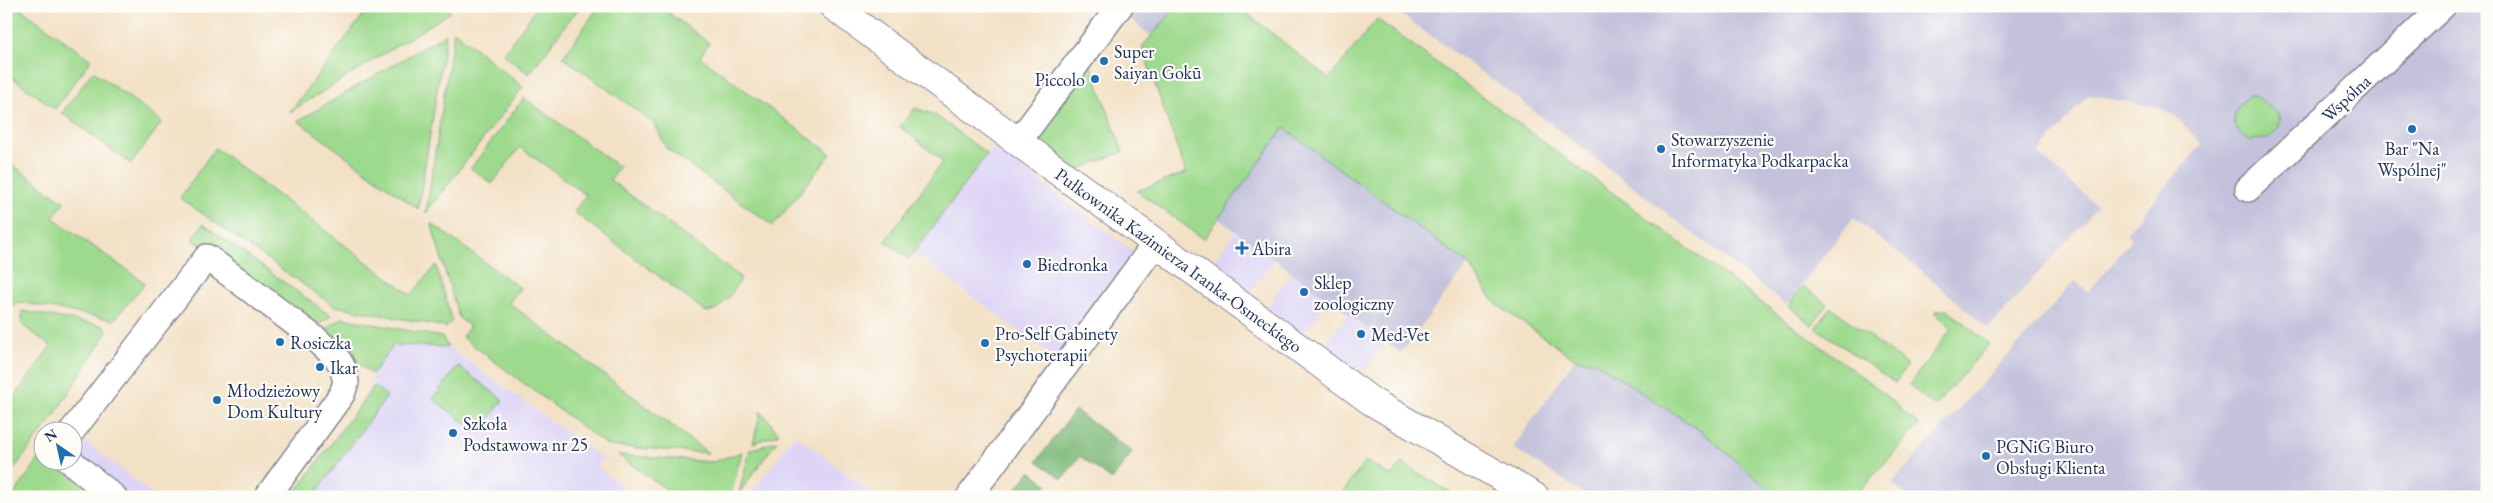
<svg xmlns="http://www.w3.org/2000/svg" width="2493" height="503" font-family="'EB Garamond',serif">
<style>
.built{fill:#ded5f6}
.industrial{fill:#c3c1dc}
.green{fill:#9eda8d;stroke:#5c8476}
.forest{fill:#7eba78;stroke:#4c746b}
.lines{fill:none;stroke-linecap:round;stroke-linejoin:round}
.minor-casing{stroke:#878892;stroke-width:28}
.tertiary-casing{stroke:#878892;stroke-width:30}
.minor{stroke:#fff;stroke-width:25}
.tertiary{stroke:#fff;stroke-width:28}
.poi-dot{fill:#1f6fb2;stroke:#fdfcf7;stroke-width:2}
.labels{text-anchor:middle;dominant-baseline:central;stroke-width:4.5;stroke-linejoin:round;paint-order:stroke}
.poi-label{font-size:18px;fill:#1b2f5e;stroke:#fdfcf7;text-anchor:start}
.street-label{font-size:18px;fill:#1b2f5e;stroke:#fdfcf7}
</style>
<rect width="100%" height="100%" fill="#fdfcf7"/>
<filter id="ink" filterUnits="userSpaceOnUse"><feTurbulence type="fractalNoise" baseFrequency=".02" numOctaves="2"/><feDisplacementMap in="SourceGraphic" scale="10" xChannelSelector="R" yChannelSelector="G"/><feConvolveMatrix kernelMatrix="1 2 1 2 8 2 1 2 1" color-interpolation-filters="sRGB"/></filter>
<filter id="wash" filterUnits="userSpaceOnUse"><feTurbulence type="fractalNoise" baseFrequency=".0096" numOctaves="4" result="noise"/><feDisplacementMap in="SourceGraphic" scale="20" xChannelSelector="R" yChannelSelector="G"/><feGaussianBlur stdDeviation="1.12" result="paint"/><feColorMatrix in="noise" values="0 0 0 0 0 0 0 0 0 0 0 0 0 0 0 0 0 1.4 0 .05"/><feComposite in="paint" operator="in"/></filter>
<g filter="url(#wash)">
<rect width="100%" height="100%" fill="#f3e1c6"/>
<path class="built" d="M993,147l141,105 -79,106 -141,-105z
M1236,231l38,28 -26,36 -38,-28z
M1292,272l37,28 -27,35 -37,-27z
M1348,314l38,28 -26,35 -38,-28z
M394,345l54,2 155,112 -6,8 39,30h-344l81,-111 -1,-12z
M73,432l83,65h-144l30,-42v5h30z
M795,435l82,62h-128z"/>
<path class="industrial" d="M1135,6h42l-26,30 -24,-20z
M1389,6h1098v491h-579l-16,-14 183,-202 13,11 44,-53 -6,-6 76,-89 -27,-28 -15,-8 -72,-13 -50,59 60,52 -110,123 -64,-56 -71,-55 -67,87 -270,-208z
M1284,128l184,136 -67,89 -183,-135z
M1575,359l20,3 106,69 77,66h-189l-76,-49z"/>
<path class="green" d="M6,6h11l74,54 -36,49 -49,-36z
M370,6h75l6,6 -161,100z
M538,6h42l-51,68 -26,-20z
M599,6h60l50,37 -9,14 131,97 -58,72 -107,-78 -11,-24 -92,-67z
M1177,6h61l91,73 48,-60 500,369 42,37 -65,72h-76l-77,-66 -106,-69 -20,-3 -79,-55 -28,-40 -184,-136 -80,111 -67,-48 49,-18 -44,-126z
M454,31l69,56 -97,126z
M446,34l-28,175 -120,-88z
M1089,61l34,91 -46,18 -34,-23 -3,-15z
M93,71l69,51 -31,42 -69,-51z
M2251,96l7,1 22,19 -1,11 -11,12 -19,1c-21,-11 -19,-34 2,-44z
M524,98l95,69 -9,13 131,98c-8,13 -18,33 -35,34l-132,-100 12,-17 -66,-48 -28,37 -21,-16z
M915,108l20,7 52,39 -78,105 -24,-18 58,-80 -43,-34z
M215,148l196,147 25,-30 16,56 -6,6 -112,-21 -154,-108z
M6,160l58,42 -11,16 92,65 -31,37 -95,-18 -13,8z
M431,223l89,65 -11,15 199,150 -100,-7 -146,-109 8,-11 -11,-8z
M203,224l128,92 -18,13 -121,-90z
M1803,286l24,18 -15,21 -24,-19z
M1831,307l76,58 -12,18 -79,-55z
M1948,310l41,34 -54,62 -26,-21 43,-57 -17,-15v-2z
M22,311l82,15 3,6 -55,87 -46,60v-70l45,-63 -29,-21z
M342,318l100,19 6,10 -54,-2 -22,29 -54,-40z
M458,366l45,34 -24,33 -46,-34z
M374,386l13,10 -2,3 -72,98h-21z
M761,411l18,23 -26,9z
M777,441l-38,52 11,-43z
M742,452l-12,45h-53l-59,-42 95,7z
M42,455v5l11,1 48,36h-89z
M1366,461l25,15 11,-13 56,34h-119z"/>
<path class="forest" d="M1075,410l57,42 -20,28 -32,-24 -18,23 -25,-18z
M1030,471l18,14 -8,12h-30z"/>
</g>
<g filter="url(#ink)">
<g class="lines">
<g class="minor-casing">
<path id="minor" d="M1018,142l102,-136
M2248,189l195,-183
M72,431l135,-174 110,83 20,18 5,8 4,16 -4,12 -75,103
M69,460l45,37
M969,497l186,-253"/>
</g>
<g class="tertiary-casing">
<path id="tertiary" d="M833,6l538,395 164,96"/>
</g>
<use href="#minor" class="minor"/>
<use href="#tertiary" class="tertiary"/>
</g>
</g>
<g class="poi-dot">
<circle cx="1104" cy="61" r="5"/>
<circle cx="1095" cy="79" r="5"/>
<circle cx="2412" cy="129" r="5"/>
<circle cx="1661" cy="149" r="5"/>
<path d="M1239.5 240.5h5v5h5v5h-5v5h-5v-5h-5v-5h5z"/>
<circle cx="1027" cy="264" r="5"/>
<circle cx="1304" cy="292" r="5"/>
<circle cx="1361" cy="334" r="5"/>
<circle cx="280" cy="342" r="5"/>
<circle cx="985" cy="343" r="5"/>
<circle cx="320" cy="367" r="5"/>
<circle cx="217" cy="400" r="5"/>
<circle cx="453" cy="433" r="5"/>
<circle cx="1986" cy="456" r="5"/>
</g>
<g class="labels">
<g class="poi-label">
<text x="1114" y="51">Super<tspan x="1114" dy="21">Saiyan Gokū</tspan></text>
<text x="1085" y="79" text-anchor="end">Piccolo</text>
<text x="1671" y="139">Stowarzyszenie<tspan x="1671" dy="21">Informatyka Podkarpacka</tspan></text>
<text x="2412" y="148" text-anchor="middle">Bar "Na<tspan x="2412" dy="21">Wspólnej"</tspan></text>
<text x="1252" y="248">Abira</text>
<text x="1037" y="264">Biedronka</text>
<text x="1314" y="282">Sklep<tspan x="1314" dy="21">zoologiczny</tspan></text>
<text x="995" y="333">Pro-Self Gabinety<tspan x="995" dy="21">Psychoterapii</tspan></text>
<text x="1371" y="334">Med-Vet</text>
<text x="290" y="342">Rosiczka</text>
<text x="330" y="367">Ikar</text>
<text x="227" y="390">Młodzieżowy<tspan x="227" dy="21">Dom Kultury</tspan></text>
<text x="463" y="423">Szkoła<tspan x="463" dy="21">Podstawowa nr 25</tspan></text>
<text x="1996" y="446">PGNiG Biuro<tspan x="1996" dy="21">Obsługi Klienta</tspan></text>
</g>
<g class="street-label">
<text transform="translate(2346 98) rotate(-43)">Wspólna</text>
<text transform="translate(1179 260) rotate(36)">Pułkownika Kazimierza Iranka-Osmeckiego</text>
</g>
</g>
<rect width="2493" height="503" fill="none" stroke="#fdfcf7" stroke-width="25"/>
<g transform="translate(58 446) rotate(326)"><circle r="24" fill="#fdfcf7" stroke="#a3aaba"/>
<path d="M0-4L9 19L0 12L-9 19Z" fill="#1f6fb2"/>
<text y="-8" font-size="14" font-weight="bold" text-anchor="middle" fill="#1b2f5e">N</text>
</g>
</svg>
